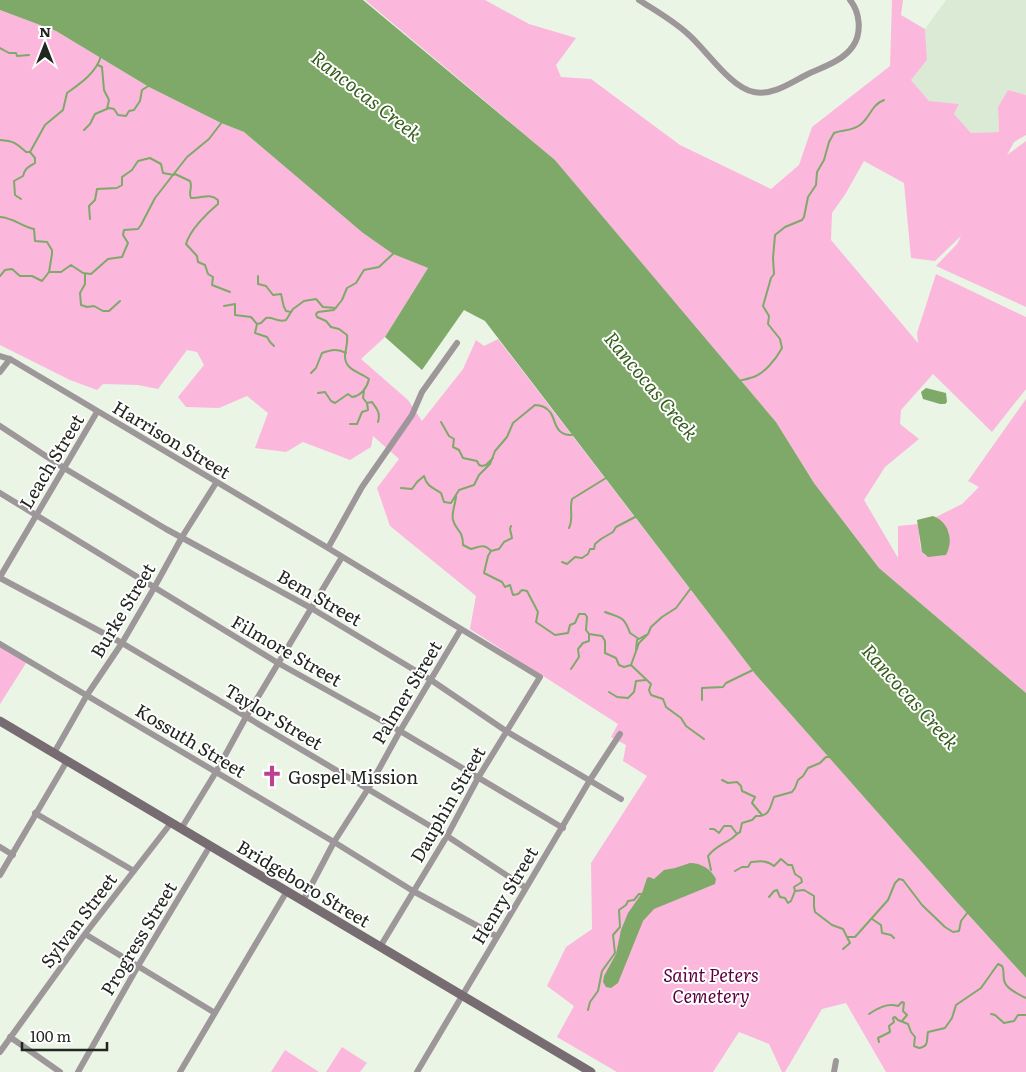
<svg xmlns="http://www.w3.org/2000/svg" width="1026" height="1072" font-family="Literata,serif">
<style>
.built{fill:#dbead4}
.green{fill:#fcb7dd}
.water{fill:#7ea968}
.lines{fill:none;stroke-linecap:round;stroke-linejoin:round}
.stream{stroke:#7ea968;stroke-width:2}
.street{stroke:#9e979a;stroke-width:6}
.secondary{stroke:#766c71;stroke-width:9}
.labels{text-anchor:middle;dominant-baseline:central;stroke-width:4;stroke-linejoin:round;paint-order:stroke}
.street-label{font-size:18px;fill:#222620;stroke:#fff}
.poi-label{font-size:18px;fill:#222620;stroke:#fff;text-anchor:start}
.park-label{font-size:18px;font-style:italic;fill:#5b0141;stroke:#fff}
.water-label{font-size:19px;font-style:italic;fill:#365e1c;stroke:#fff}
</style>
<rect width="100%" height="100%" fill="#eaf5e6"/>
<path class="built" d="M946,0h80v95l-18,-5 -10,17 1,25 -28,1 -17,-19 5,-10 -30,-3 -18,-21 16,-20 -2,-31z"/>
<path class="green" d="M365,0h120l44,24 47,14 -20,27 5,12 30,2 89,66 91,44 28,-24 13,-38 78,-61 2,-66h11l-2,15 24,14 2,31 -16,20 18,21 30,3 -5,10 17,19 28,-1 -1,-25 10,-17 18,5v40l-12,7 -7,13 19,-14v166l-90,-41 21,-22 4,-8 -26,25 -24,-3 -7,-75 -40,-22 -18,32 -14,20 -1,27 87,103 -1,-10 19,-59 90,43v72l-34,43 -59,-58 -32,36 -1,14 19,15 -34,28 -21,33 34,58v-32l20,-2c2,10 0,26 8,32l20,-1 3,-8v-15l-13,-15 26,-13 17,-17 -11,-6 58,-82v294l-147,-125 -65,-85 -38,-61 -221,-262z
M0,10l56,21 93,56 72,36 23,9 119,101 30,21 35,14 -43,69 -24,22 47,41 14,21 41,-52 13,-29 8,6 14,-7 258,336 199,225 71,78v94h-140l-40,-69 -24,6 -37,63h-3l-13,-28 -30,-12 -26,40h-96l-60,-35 17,-31 -27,-20 19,-39 26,-18 -1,-66 56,-87 -24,-15 3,-16 -15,-8 7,-13 -148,-95 6,-33 -86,-70 -13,-38 22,-29 -26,-23 -2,11 -21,13 -47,-18 -17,10 -31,-4 13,-35 -21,-17 -28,12 -33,-1 -8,-10 26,-32 -7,-13 -10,-2 -29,39 -20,-4 -35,-1 -6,6 -27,-10 -70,-35z
M0,644l28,16 -28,44z
M342,1047l25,16 -7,9h-34z
M285,1050l34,22h-48z"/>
<path class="water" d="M0,0h363l192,160 221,262 38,61 65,85 147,125v285l-71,-78 -199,-225 -271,-354 -21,-11 -42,60 -37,-33 43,-69 -35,-14 -30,-21 -119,-101 -23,-9 -72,-36 -93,-56 -56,-21z
M926,388l20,5 1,9 -2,2h-5l-17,-5 -2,-7z
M933,516c16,6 21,24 13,39l-18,2 -6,-5 -5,-32z
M690,863c11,0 21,6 26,16l-1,5 -61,25 -11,12 -25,62 -7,5 -5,-1 -3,-5 1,-6 12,-22 5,-24 7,-17 14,-20 5,-15 2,-1 5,2 10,-9 11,-2z"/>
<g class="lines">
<path class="stream" d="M0,48l9,5h7l1,3 12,-1
M98,65l4,2 2,23 5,10 -2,9
M84,130l6,-6 5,-10 14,-6 5,1 4,6 8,1 3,-5 5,-1 6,-9 2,-11 8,-5
M0,140c14,1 16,3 26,12h4l5,6v5c-7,4 -10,5 -12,13l-9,5 1,14 6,4
M30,152l15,-27 18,-15 4,-17c14,-10 29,-20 34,-37
M175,174l15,7c3,7 -2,11 1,17 10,1 18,-6 27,2v4c-11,9 -28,26 -32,40l11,12 1,6 7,3 3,9 5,3 -1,8 18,7
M0,217c14,1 21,9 34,12l1,12 12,1 5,8v4l-3,18 -7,9 -10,-5h-12l-8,-7 -7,1 -5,6
M90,219l-1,-13 6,-6 2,-11 20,-1 5,-3v-8l10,-7 6,-9 12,-3 11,6 2,9 11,2
M49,272h12l10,-7 12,8 8,1 17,-15 14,-2 6,-14 -5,-8 1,-5 14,-1 3,-4 14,-27 32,-41 22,-18 13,-17
M85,274v10l-5,9 1,12 6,2 7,-1 9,5h6l11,-10
M258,276v8l8,2 7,9 8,-1c2,7 1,11 5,17l5,1
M224,306l11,-2v11l16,2 6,7
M274,346l-4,-4 -3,-5 -12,-4 2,-9 4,-1 5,-5c7,-2 11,5 20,2l7,-11 11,-8 12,-2 7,8 13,1
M311,373l5,-5 6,-15c9,-3 15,-5 24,0
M739,381c4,-2 7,-1 11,-3 14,-3 26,-19 32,-30l-2,-9 -12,-15 1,-8 -6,-10 8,-28 3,-4 -1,-16 2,-23 10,-8 17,-7 2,-3 4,-20 8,-12 1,-13 7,-12 5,-18 5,-9c9,-4 16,-1 26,-8 10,-7 11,-20 24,-25
M318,393l7,-1 6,9 4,2 13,-9 4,3c9,-1 15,-9 17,-18 -9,-7 -25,-9 -24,-24 1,-7 3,-13 2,-20l-8,-6 -8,-2 -5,-6 -9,-4 -1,-3 2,-2 16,-2 8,-10 5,-12 9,-5 8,-13 15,-3 16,-15
M367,403l5,-1c4,6 9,10 6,20
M441,422l8,14 5,3 -1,8 6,3 4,8 14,3 2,4 3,1 4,-1 7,-7
M350,424h7l5,-12 6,-2 -1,-7 -4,-5 1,-7
M401,488l11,1 5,-7 7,-6c3,11 10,12 17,17l3,9 7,1 8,-13 15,-5 5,-10 11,-11 5,-13 12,-14 6,-14 22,-18c5,0 11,2 15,7 6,7 4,24 22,23
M456,496c0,7 -5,17 -3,24 3,12 10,9 10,25l8,4c8,-2 13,-6 20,2
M511,526l-1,3 2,9 -8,4 -5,7 -8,2 -3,5 -4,17 18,9 3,5 5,-2 3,10 5,-1 4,-4 5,1 11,21 -2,10 19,13 13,-2 2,-8 5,-2 4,-9h6l2,3 -1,13 3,4v7l-6,2 -5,6 1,8 -8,12
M569,528c5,-10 0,-19 3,-29l34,-21
M562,562l5,2 8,-7 7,1 6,-4 2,-5h4l1,-5 6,-5 12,-7 3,-5 21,-11
M605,612c16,6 19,4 25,21l9,6
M589,634l13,2 3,5v12l11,5 3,7 5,2 7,-2
M636,650l1,-10 9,-5
M631,665l8,-22 9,-9 3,-7 11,-10 14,-9 15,-20
M631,665l20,19 -2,6 2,5 12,4 3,8 15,11 5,8 18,13
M609,692l8,5 11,1 6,-6 2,-11 10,-1
M702,700v-12l21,-1 3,-4 29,-14
M722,780l6,3 9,-1 4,4 1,5 13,6 -3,6 10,12
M710,829h4l5,4 5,-7h7l6,8
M711,870l-3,-14c7,-9 14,-11 23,-17 3,-2 5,-5 9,-7l2,-9 10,-3 4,-4c14,1 14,-9 18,-19l18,-5 3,-4 3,-8 5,-4 5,-8 12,-5 6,-6h4
M735,871l7,-4h6l3,-5c9,-1 16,-2 23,4l7,-7 7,6h4l3,9 6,4 1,4 -8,5 1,4 -4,10 -3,2 -3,-5 -5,-1 -3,-7 -3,1 -5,6
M795,891l9,-1 10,6v11l1,5 17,13 11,4 7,14 -7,6
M872,919l9,6 1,8 9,2 3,3
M848,937h7l33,-37 7,-17 4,-4 4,1 19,25 23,22 8,5 6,-1 2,-10 7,-9
M588,1010l2,-8 8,-11 4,-20 13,-18 -2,-18 7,-8 -1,-17 7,-5 2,-4 6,-1 5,-6h4
M869,1014c9,-6 18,-11 29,-8l4,-4 2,1 -1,8 4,4 -5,6
M991,1014l4,1 9,8 10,-2 4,-6h8
M879,1042l-1,-4 12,-6 -1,-6 5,-4 -1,-4 2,-1 3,3 10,4 3,8 4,5 -1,9 5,2c11,-2 7,-8 9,-16l17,-4 7,-10 4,-13 25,-17 17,-24 4,2c3,5 0,11 3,17 3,7 15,12 21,15"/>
<path class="street" d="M639,0c17,11 35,21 50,35 18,16 42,53 65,57 19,4 38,-10 54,-18 15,-7 35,-13 45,-28 9,-13 7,-34 -3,-46
M0,356l10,3 313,186 217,132 -62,101 -31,58 -67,111
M0,372l10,-13
M0,426l64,42 102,61 145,79 120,72 75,51 115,68
M0,493l278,170 122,68 163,97
M328,548l34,-61 50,-72 10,-23 35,-49
M0,577l97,-165
M0,578l122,65 325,193 79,52
M0,644l334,198 79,49 83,45
M54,753l33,-58 35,-52 32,-55 28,-51 34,-54
M35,813l99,58
M181,829l35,-57 30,-55 96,-160
M0,847l13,8
M0,875l67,-114
M303,901l31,-59 34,-53 32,-58 61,-102
M85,934l130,79
M10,1037l50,35
M0,1052l85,-118 86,-111
M78,1072l60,-106 72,-120
M180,1072l107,-181
M417,1072l173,-292 30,-46
M834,1072l2,-11"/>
<path class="secondary" d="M0,721l591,351"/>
</g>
<defs>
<g id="church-bare" transform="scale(1.725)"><path d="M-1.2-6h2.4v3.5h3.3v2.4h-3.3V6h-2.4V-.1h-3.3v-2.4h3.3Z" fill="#be4191" stroke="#fff" stroke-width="2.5" paint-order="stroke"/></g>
</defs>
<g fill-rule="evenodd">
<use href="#church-bare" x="272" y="776"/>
</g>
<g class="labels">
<g class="street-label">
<text transform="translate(172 439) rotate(31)">Harrison Street</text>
<text transform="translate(51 461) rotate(-59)">Leach Street</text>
<text transform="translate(320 597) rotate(30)">Bem Street</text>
<text transform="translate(122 610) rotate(-59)">Burke Street</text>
<text transform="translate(287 650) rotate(30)">Filmore Street</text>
<text transform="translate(406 692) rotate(-59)">Palmer Street</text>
<text transform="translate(274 716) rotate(31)">Taylor Street</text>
<text transform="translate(191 740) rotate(31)">Kossuth Street</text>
<text transform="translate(447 804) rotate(-60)">Dauphin Street</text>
<text transform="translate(304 883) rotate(31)">Bridgeboro Street</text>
<text transform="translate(504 895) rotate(-59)">Henry Street</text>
<text transform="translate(78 920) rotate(-53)">Sylvan Street</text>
<text transform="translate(138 938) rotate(-59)">Progress Street</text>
</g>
<g class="poi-label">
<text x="288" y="776">Gospel Mission</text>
</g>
<g class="park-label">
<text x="711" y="974">Saint Peters<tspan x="711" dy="21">Cemetery</tspan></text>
</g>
<g class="water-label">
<text transform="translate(367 95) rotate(38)">Rancocas Creek</text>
<text transform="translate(652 385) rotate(50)">Rancocas Creek</text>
<text transform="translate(911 696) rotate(48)">Rancocas Creek</text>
</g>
</g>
<g transform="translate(45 45)" stroke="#ffffff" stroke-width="4" paint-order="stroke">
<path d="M0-4L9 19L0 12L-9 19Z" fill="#222620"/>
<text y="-8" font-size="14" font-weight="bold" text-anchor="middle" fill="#222620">N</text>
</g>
<path d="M22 1042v8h85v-8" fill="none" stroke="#222620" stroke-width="2.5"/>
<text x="30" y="1042" font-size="15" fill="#222620" stroke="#ffffff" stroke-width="4" paint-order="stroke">100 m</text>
</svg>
